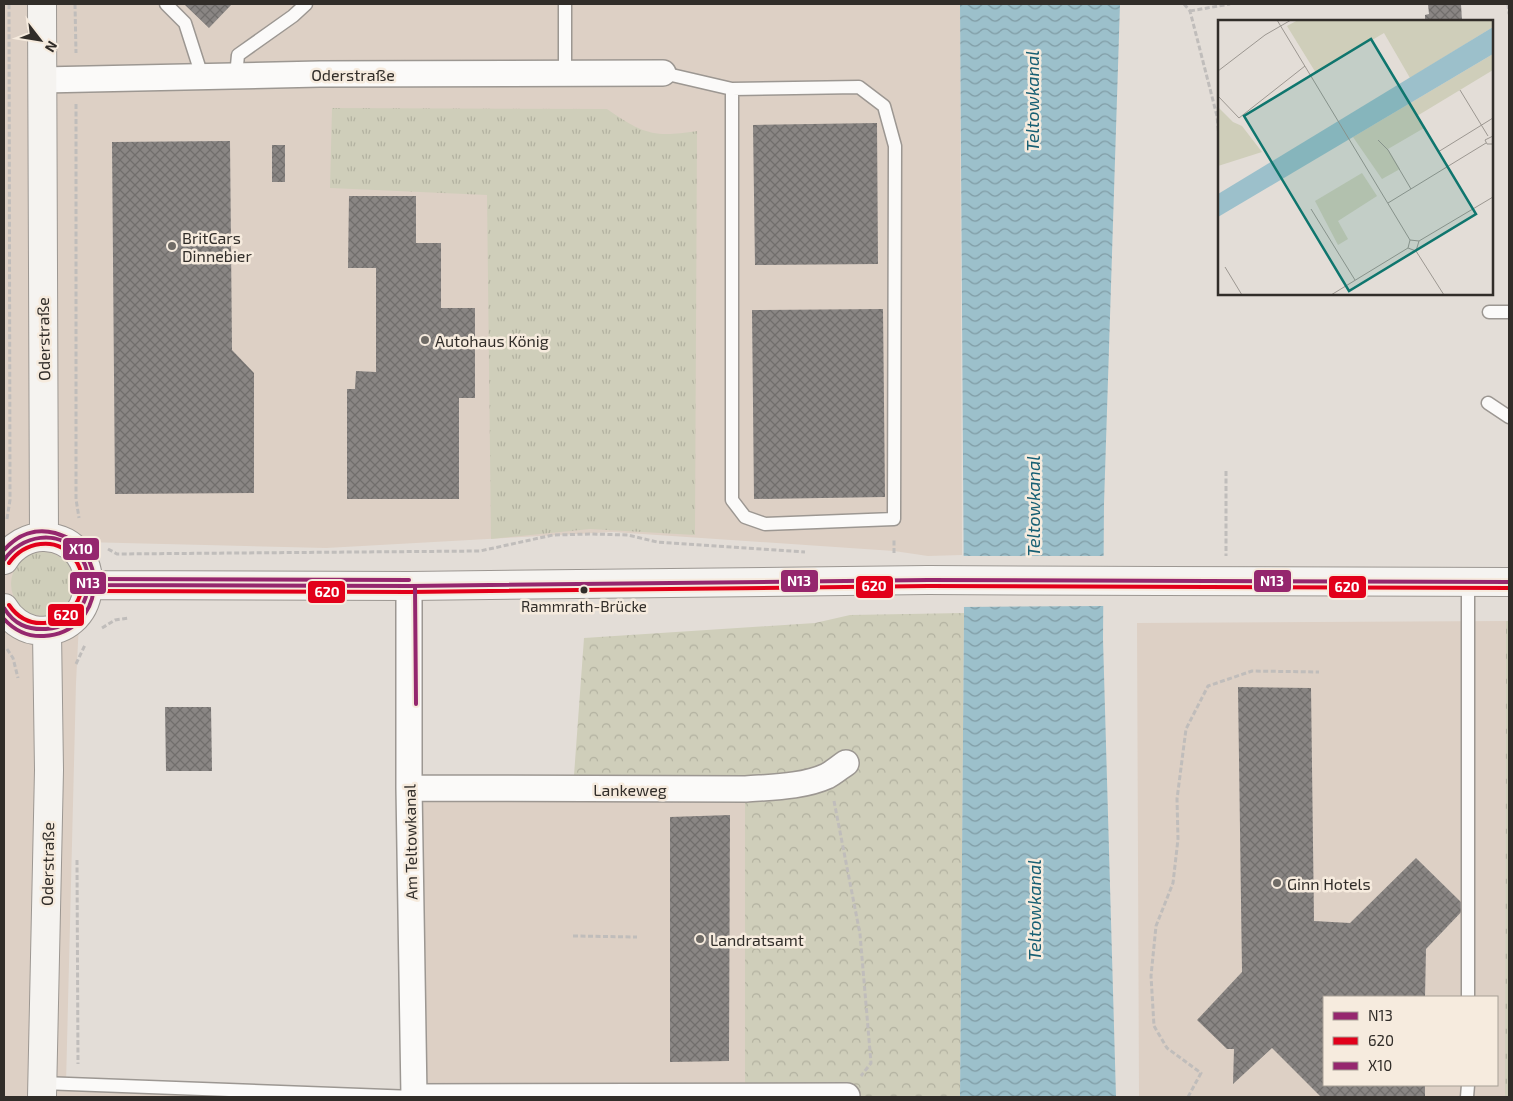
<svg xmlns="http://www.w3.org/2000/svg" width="1513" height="1101" font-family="'Exo 2',sans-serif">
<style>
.commercial{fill:#ddd0c5;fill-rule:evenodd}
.grass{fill:url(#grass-tufts)}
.forest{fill:url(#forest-crowns)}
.water{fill:url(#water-waves)}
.pier{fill:#e3ddd7}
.building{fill:url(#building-cross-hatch)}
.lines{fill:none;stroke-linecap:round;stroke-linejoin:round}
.lane-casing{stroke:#9c9792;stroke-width:15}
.street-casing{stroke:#9c9792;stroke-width:28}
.secondary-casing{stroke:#9c9792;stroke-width:30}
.path{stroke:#c0bdbb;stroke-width:3;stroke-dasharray:5 2.5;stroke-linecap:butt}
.lane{stroke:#fbfaf9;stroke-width:12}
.street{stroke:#fbfaf9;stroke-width:25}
.secondary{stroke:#f5f3f0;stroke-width:28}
.secondary-bridge-casing{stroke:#9c9792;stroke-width:30;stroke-linecap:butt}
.secondary-bridge{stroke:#f5f3f0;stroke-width:28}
.bus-1-casing{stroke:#f6ebde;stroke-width:8}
.bus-2-casing{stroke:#f6ebde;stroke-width:8}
.bus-3-casing{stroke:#f6ebde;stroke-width:8}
.bus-1{stroke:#95276e;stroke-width:4}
.bus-2{stroke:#e2001a;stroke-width:4}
.bus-3{stroke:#95276e;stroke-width:4}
.poi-dot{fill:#6f6b66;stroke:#f6ebde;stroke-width:2}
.bus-dot{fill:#312d29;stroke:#f6ebde;stroke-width:2}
.labels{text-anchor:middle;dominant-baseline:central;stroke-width:5;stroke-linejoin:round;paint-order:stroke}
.bus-label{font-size:15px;fill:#312d29;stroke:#f6ebde}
.street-label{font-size:16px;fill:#312d29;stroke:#f6ebde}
.poi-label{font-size:16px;fill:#312d29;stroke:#f6ebde;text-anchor:start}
.water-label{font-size:18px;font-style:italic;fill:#175f73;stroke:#f6ebde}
.inset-road{fill:none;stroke:#9c9791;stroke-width:1}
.view{fill:#0f766e;fill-opacity:0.15;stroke:#0f766e;stroke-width:2.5}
.inset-edge{fill:none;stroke:#312d29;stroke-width:2.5}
.line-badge{stroke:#f6ebde;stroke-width:2}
.badge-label{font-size:14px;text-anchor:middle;font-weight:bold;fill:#fff}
</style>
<defs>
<pattern id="grass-tufts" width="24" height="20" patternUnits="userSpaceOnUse" patternTransform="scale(1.25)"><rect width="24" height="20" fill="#cfceba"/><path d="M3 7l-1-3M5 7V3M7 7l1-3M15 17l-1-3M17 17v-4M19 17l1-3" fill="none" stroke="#b2b1a0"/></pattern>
<pattern id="forest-crowns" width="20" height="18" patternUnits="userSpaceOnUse" patternTransform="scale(1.25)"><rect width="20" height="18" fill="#cfceba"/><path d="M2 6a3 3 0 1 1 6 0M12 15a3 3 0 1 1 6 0" fill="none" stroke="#b2b1a0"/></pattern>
<pattern id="water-waves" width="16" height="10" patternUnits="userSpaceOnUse" patternTransform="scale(1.25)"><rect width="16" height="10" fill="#9cc0cb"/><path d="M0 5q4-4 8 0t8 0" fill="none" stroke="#809ca5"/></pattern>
<pattern id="building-cross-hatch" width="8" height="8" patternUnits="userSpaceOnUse" patternTransform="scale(1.25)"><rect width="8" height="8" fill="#8a8684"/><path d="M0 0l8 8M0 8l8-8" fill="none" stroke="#716e6c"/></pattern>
</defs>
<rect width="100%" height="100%" fill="#e3ddd7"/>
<path class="commercial" d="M4,4h956l2,551 -34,1 -34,-5 -281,-19 -287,16 -243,-6 -7,141 -10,401 348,13 -5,-309 336,1v307l-741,1z
M1506,621l-1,476h-366l-2,-474zM1324,997h173v88h-173z"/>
<path class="grass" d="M332,108l275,1c36,25 47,29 90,22l-2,404 -105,-6 -99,10 -4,-344 -157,-7z
M11 584a32 32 0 1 1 64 0a32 32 0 1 1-64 0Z
M1506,621h3v476h-4z"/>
<path class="forest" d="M964,613l-4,484 -215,-1v-307h-172l11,-151 231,-15 35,-8z"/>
<path class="water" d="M960,4h160l-16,500 -1,135 13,458h-156l4,-484z"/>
<path class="pier" d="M960,556h146l-1,50 -144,1z"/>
<path class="building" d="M184,4h48l-23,24z
M1428,4h33l1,17h-37v-6l4,-1z
M877,123l1,141 -123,1 -2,-140z
M230,141l2,209 22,23v120l-139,1 -3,-352z
M272,145h13v37h-13z
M349,196h67v47h25v65h34v90h-16v101h-112v-110h8l1,-18 20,1v-104h-28z
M883,309l2,188 -131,2 -2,-189z
M1238,687l73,1 3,233 36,2 66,-65 50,49 -40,42 -1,48h-101v88h101v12h-104l-49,-49 -39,36 1,-35h-7l-30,-29 45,-48z
M165,707h46l1,64h-46z
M730,815l-1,246 -59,1v-245z"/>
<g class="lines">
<g class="lane-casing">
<path id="lane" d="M166,4l19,19 17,53
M565,4v70
M663,73l69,16 127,-2 25,19 11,40 -1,373 -129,5 -20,-7 -13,-17v-411
M236,76l2,-21 55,-39 13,-12
M1489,312h20
M1488,403l21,14
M1468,582v415
M42,1083l372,14
M1467,1097l1,-12"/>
</g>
<g class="street-casing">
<path id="street" d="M42,80l278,-6 343,-1
M409,586v202l5,309
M409,788l337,1c25,-2 57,-2 81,-13 6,-3 13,-9 19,-13
M414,1097l433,-1"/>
</g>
<g class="secondary-casing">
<path id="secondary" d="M42,4l2,533
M4,560c8,-14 25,-24 41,-23 64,4 54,103 -11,93 -12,-2 -24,-11 -30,-22
M1161,581l348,1
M90,585l319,1 519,-6
M42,1097l7,-327 -2,-138"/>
</g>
<path class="path" d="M75,4l1,49
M1184,4l6,7 27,105 2,21
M1508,4l1,10
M1190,11l40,-7
M76,104v395l3,19
M1226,471v85
M7,519l3,-19 -1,-496
M108,549l9,5 363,-3 73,-16 39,-1 36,1 29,7 148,10
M894,553v-14
M102,628l13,-8 14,-2
M7,649l6,9 5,20
M76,664l9,-19
M834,801l26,133 11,129 -10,13
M77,860l1,204
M573,936l64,1
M1188,1097l13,-24 -34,-25 -13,-22 -3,-50 5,-50 17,-43 5,-44 -1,-40 9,-70 22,-43 44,-15 67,1"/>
<use href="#lane" class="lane"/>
<use href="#street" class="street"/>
<use href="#secondary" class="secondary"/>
<g class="secondary-bridge-casing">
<path id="secondary-bridge" d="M928,580l233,1"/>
</g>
<use href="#secondary-bridge" class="secondary-bridge"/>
<g class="bus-1-casing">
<path id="bus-1" d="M4,560c17,-25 55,-32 75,-6 22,29 2,74 -33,75 -19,1 -32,-5 -42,-21
M90,585l319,1 519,-6 581,2"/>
</g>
<g class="bus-2-casing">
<path id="bus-2" d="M9,563c15,-21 47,-28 65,-5 20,26 1,64 -30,65 -15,1 -26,-5 -35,-18
M90,591l319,1 519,-6 581,2"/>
</g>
<g class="bus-3-casing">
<path id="bus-3" d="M4,550c14,-16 32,-22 51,-17 58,16 49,100 -11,103 -16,1 -29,-5 -40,-17
M90,579l319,1
M415,586l1,118"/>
</g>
<use href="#bus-1" class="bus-1"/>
<use href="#bus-2" class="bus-2"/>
<use href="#bus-3" class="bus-3"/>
</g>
<g class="poi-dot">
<circle cx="172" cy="246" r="5"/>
<circle cx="425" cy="340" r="5"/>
<circle cx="1277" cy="883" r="5"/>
<circle cx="700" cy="939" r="5"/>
</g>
<circle class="bus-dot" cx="584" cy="590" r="4.5"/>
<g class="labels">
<g class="bus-label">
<text x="584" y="606">Rammrath-Brücke</text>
</g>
<g class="street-label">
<text x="353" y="74">Oderstraße</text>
<text transform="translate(43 339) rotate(-91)">Oderstraße</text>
<text x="630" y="789">Lankeweg</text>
<text transform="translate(410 842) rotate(-91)">Am Teltowkanal</text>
<text transform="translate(47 864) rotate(-89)">Oderstraße</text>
</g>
<g class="poi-label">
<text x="182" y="237">BritCars<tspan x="182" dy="18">Dinnebier</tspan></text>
<text x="435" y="340">Autohaus König</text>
<text x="1287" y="883">Ginn Hotels</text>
<text x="710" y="939">Landratsamt</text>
</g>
<g class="water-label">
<text transform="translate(1032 101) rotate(-90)">Teltowkanal</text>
<text transform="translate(1033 506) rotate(-90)">Teltowkanal</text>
<text transform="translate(1034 910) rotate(-90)">Teltowkanal</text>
</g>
</g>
<g transform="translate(1218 20)">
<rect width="275" height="275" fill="#e3ddd7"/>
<path d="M80,0h195v7l-83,51 -26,-45 -68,40 -29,-47zM144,153l15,23 -39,25 10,18 -10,6 -23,-44z" fill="#cfceba"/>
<path d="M275,34v16l-76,46 7,12 -36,21 12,20 -18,10 -29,-42z" fill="#cfceba"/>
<path d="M0,87l15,15 9,4 20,26 -44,14z" fill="#cfceba"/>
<path d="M275,7v27l-275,163v-23z" fill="#9cc0cb"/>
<path class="inset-road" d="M59,0l133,220M0,51l47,-36 26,-15M242,70l28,46M0,76l21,22 66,-52M199,96l30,50M275,116l-8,4 2,4h6M160,120l10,10 23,39M220,132l55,-34M170,183l98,-60M93,189l44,71M201,221l74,-44M190,228l8,3 3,-10M190,228l2,-8 9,1M198,231l28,44M7,247l17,28M113,275l77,-47"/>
<path class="view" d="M153,19l105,175 -127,77 -105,-175z"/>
<rect width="275" height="275" class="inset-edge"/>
</g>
<g class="line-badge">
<rect x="62" y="537" width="38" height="24" rx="5" fill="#95276e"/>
<rect x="1253" y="569" width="39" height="24" rx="5" fill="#95276e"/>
<rect x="780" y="569" width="39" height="24" rx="5" fill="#95276e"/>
<rect x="69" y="571" width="38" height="24" rx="5" fill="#95276e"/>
<rect x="855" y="575" width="39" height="24" rx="5" fill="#e2001a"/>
<rect x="1328" y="575" width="39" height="24" rx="5" fill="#e2001a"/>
<rect x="307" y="580" width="39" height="24" rx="5" fill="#e2001a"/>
<rect x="47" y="603" width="38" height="24" rx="5" fill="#e2001a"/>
</g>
<g class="badge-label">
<text x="81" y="554">X10</text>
<text x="1272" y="586">N13</text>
<text x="799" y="586">N13</text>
<text x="88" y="588">N13</text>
<text x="874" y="591">620</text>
<text x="1347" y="592">620</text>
<text x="327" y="597">620</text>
<text x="66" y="620">620</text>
</g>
<rect width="1513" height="1101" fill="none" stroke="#312d29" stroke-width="10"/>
<rect x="1323" y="996" width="175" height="90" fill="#f6ebde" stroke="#a79f96"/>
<rect x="1333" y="1012" width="25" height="8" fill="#95276e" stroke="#a79f96"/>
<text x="1368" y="1021" font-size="15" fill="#312d29">N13</text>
<rect x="1333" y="1037" width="25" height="8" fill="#e2001a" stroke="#a79f96"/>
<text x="1368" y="1046" font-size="15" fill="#312d29">620</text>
<rect x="1333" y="1062" width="25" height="8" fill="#95276e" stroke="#a79f96"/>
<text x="1368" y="1071" font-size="15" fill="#312d29">X10</text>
<g transform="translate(40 40) rotate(121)" stroke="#f6ebde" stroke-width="4" paint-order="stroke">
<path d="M0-4L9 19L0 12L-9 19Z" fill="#312d29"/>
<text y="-8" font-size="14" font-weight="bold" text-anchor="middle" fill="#312d29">N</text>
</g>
</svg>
